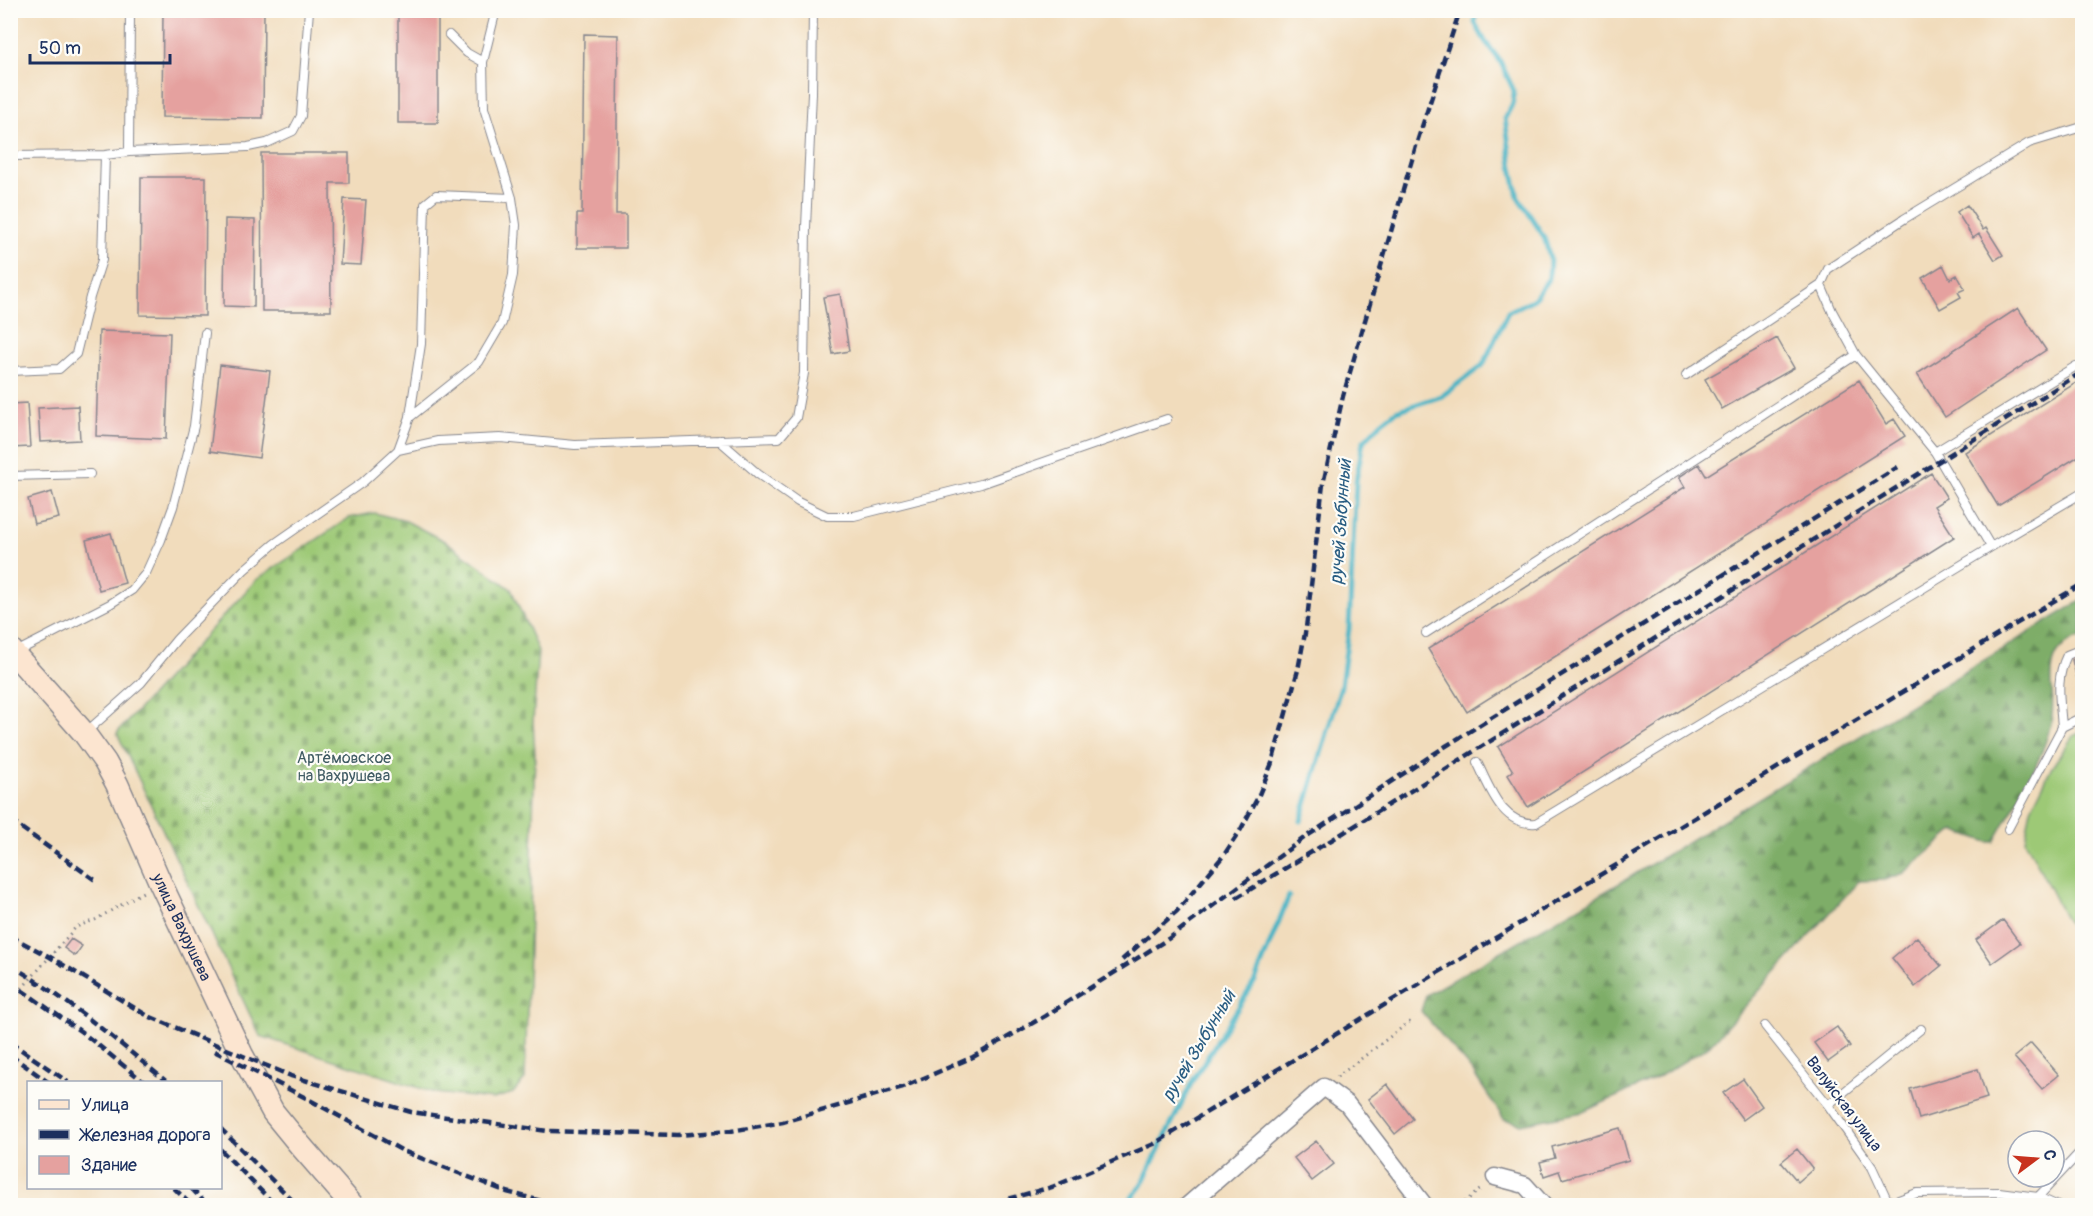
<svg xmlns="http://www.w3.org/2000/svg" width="2093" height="1216" font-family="Pangolin,sans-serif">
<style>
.grass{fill:#9dc976;stroke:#5c7c6a;stroke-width:1.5}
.forest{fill:url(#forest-firs);stroke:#4c6e62;stroke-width:1.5}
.cemetery{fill:url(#cemetery-stones);stroke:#5c7c6a;stroke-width:1.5}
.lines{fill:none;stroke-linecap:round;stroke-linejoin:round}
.stream{stroke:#47b3c4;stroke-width:5}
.building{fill:#e5a19f}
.lane-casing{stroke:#86868d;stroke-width:10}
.street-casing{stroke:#86868d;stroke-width:19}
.secondary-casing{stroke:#86868d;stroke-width:25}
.path{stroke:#86868d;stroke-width:3;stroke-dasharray:1.5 4.5;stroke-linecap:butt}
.lane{stroke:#fff;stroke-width:8}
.street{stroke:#fff;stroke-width:16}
.secondary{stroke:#fce5d0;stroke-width:22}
.rail{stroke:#1b2f5e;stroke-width:4.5;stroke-dasharray:9 4.5;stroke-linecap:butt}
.labels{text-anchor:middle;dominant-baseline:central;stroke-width:4.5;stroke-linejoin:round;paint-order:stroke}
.park-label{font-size:16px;fill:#425d65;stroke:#fdfcf7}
.street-label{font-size:16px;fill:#1b2f5e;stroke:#fdfcf7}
.water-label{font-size:18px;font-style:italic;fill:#2a5d82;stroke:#fdfcf7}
</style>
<defs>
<pattern id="forest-firs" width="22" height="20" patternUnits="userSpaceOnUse" patternTransform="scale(1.5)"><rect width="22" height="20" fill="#7ead67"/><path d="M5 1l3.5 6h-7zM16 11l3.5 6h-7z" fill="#668d58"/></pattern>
<pattern id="cemetery-stones" width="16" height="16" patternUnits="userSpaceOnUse" patternTransform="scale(1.5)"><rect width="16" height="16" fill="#9dc976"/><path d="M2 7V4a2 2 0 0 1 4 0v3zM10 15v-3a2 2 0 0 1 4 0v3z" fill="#7fa464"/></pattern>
</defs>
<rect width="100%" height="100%" fill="#fdfcf7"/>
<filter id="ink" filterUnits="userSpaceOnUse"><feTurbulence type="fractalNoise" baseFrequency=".0167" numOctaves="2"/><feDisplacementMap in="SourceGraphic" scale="12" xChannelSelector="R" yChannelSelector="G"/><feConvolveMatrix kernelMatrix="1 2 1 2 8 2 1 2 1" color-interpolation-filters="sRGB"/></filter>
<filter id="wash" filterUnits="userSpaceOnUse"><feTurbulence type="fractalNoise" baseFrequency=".008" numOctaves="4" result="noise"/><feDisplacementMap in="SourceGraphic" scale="24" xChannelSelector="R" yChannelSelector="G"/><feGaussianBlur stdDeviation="1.35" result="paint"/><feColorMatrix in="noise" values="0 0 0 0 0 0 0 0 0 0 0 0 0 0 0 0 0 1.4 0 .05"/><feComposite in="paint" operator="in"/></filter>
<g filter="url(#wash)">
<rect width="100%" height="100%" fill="#f1dcbc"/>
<path class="grass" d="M2082,732v211l-16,-23 -41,-80 6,-31 21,-42 21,-31z"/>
<path class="forest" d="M2082,600v37c-7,2 -18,7 -23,14 -13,17 -4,45 -7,64 -4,39 -39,92 -58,127h-6l-32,-11 -4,1 -48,41 -20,7 -25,1 -150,165 -52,32 -74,34 -62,12 -17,-5 -32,-48 -51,-60 5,-16 201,-116z"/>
<path class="cemetery" d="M374,513l32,8 42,22 63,46 27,62 -5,71 2,32 -10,325 -12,14 -20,6 -58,-6 -175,-57 -143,-303 139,-153 93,-62z"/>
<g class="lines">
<path class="stream" d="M1301,821l40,-135 8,-57 7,-148 7,-39 18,-19 15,-12 46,-15 41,-31 25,-53 26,-13 15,-21 1,-20 -6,-21 -26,-40 -6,-30 -7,-49 8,-15 1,-12 -14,-30 -15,-20 -10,-18 1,-13
M1125,1206l16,-20 52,-106 62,-99 34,-85"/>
</g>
<g id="blocks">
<path class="building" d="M163,10h101l-1,108 -101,-1z
M398,10h40v113h-40z
M584,34l34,1 -2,179h10v34h-49v-34h5z
M261,153h88v30h-19l1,128h-69z
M141,177h65l-1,139 -65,-1z
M344,199l22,1 -5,65 -21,-1z
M1967,205l16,25 3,-2 17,27 -8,5 -16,-26 -6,4 -16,-26z
M225,219l30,1 -1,87 -30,-1z
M1943,265l7,14 7,-4 8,14 -7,3 3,5 -21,12 -18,-31z
M840,294l9,57 -16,3 -10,-57z
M2018,308l28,42 -101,67 -28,-43z
M99,331l71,2 -4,106 -70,-3z
M1777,338l17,30 -72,41 -17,-30z
M220,365l50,6 -11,87 -49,-7z
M2082,379v75l-84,52 -33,-54z
M1859,380l27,44 8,-5 11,17 -438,276 -39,-63 257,-162 -6,-10 20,-13 7,12z
M27,403l3,44 -20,1v-44z
M78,406l2,34 -40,2 -2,-34z
M1931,473l16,25 -13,8 20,31 -426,270 -20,-32 5,-4 -15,-24z
M52,492l7,26 -25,6 -6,-25z
M111,533l14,50 -26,7 -13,-50z
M2082,657v41l-10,-38z
M2003,920l17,23 -28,20 -16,-23z
M1917,937l24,29 -26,21 -23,-29z
M71,939l11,7 -7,10 -11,-8z
M1837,1027l13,19 -22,16 -14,-19z
M2031,1043l28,32 -17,14 -28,-32z
M1978,1069l9,29 -68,21 -9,-30z
M1743,1079l19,27 -19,14 -20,-27z
M1387,1084l26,35 -18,15 -27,-35z
M1620,1128l9,32 -67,19 -3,-8 -15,5 -4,-14 15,-4 -3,-11z
M1316,1141l18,23 -22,17 -18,-23z
M1797,1149l16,20 -15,13 -17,-20z
M1385,1200l5,6h-12z"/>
</g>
</g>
<g filter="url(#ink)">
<use href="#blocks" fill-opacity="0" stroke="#86868d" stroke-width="1.5"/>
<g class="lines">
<g class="lane-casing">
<path id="lane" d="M483,62l13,-52
M129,152l1,-142
M10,156l95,-1 24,-3 119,-5 19,-4 26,-12 8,-15 8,-106
M10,371l49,-2 17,-15 14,-57 12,-37 3,-105
M1686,375l135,-90 7,-16 76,-50 125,-76 53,-16
M410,416l11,-72 4,-140 11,-9 76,3
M719,440l39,34 40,28 29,14h27l127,-32 186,-65
M398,450l40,-9 62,-3 75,7 204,-7 17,-20 8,-45 2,-146 6,-134 1,-83
M1935,452l141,-86
M10,476l80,-2
M1991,547l91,-54
M1426,633l430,-278
M2082,649l-15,6c-12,25 -7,44 -5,72l20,-10
M14,653l96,-49 22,-14 14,-17 15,-33 12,-33 21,-81 11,-93
M85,733l56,-50 36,-44 67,-69 30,-26 89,-62 35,-32 12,-33 69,-55 23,-39 11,-48 3,-50 -4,-27 -28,-90 -1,-46 -16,-9 -18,-18
M1477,762c13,26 25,64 59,61l455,-276 -56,-95 -79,-97 -24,-44 -11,-26
M2008,829l54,-102
M1765,1026l63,79 44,62 18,39
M1828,1105l93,-76
M2038,1197l44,-47
M1886,1205l31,-12 82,-1 39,5 20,9"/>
</g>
<g class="street-casing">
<path id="street" d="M1495,1177l30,8 19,21
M1187,1206l137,-119 23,17 78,102"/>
</g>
<g class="secondary-casing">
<g id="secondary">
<path id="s1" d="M10,649l74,84 21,29 12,22 43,98 82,173 31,57 27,33 53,61"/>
</g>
</g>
<path class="path" d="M10,1002l66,-75 19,-7 48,-28
M1337,1077l75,-57
M1460,1206l22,-18"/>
<use href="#lane" class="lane"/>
<use href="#street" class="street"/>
<use href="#secondary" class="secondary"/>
<path class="rail" d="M10,820l85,60
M1236,898l107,-65 739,-461
M10,936l40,21 98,59 143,60 120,36 137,19 130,4 53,-4 52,-9 120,-35 70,-30 72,-41 123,-77 136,-101 142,-92 452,-279
M1122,960l55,-49 47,-56 16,-24 18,-34 14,-34 26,-93 8,-42 17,-144 20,-88 75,-257 42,-129
M10,965c57,33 107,76 157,117
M10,982l73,51 61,49
M10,1042l58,40
M214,1051l92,47 97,53 104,41 54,14
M10,1055l38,27
M220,1128l78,78
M220,1149l56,57
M174,1188l18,18
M191,1188l17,18
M982,1206l70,-19 102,-43 928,-560"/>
</g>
</g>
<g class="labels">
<g class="park-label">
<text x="344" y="758">Артёмовское<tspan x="344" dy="18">на Вахрушева</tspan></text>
</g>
<g class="street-label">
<text stroke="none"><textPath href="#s1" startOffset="330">улица Вахрушева</textPath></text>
<text transform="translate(1844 1104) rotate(53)">Валуйская улица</text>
</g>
<g class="water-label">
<text transform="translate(1341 522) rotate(-86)">ручей Зыбунный</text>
<text transform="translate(1199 1046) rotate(-59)">ручей Зыбунный</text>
</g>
</g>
<rect width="2093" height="1216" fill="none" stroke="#fdfcf7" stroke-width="36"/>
<rect x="27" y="1081" width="195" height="108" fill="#fdfcf7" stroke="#a3aaba" stroke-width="1.5"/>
<rect x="39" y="1100" width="30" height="9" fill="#fce5d0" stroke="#a3aaba" stroke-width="1.5"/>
<text x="81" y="1111" font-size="18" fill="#1b2f5e">Улица</text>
<rect x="39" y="1130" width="30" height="9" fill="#1b2f5e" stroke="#a3aaba" stroke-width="1.5"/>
<text x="81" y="1141" font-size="18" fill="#1b2f5e">Железная дорога</text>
<rect x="39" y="1156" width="30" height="18" fill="#e5a19f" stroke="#a3aaba" stroke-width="1.5"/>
<text x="81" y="1171" font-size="18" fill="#1b2f5e">Здание</text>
<g transform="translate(2036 1159) rotate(74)"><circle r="28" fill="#fdfcf7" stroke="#a3aaba" stroke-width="1.5"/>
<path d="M0-4.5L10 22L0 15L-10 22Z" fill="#c8321e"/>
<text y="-9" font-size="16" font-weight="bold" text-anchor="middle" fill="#1b2f5e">С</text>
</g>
<path d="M30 54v9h140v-9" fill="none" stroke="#1b2f5e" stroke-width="3"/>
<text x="39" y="54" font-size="18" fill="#1b2f5e" stroke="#fdfcf7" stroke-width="4.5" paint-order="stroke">50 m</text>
</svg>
